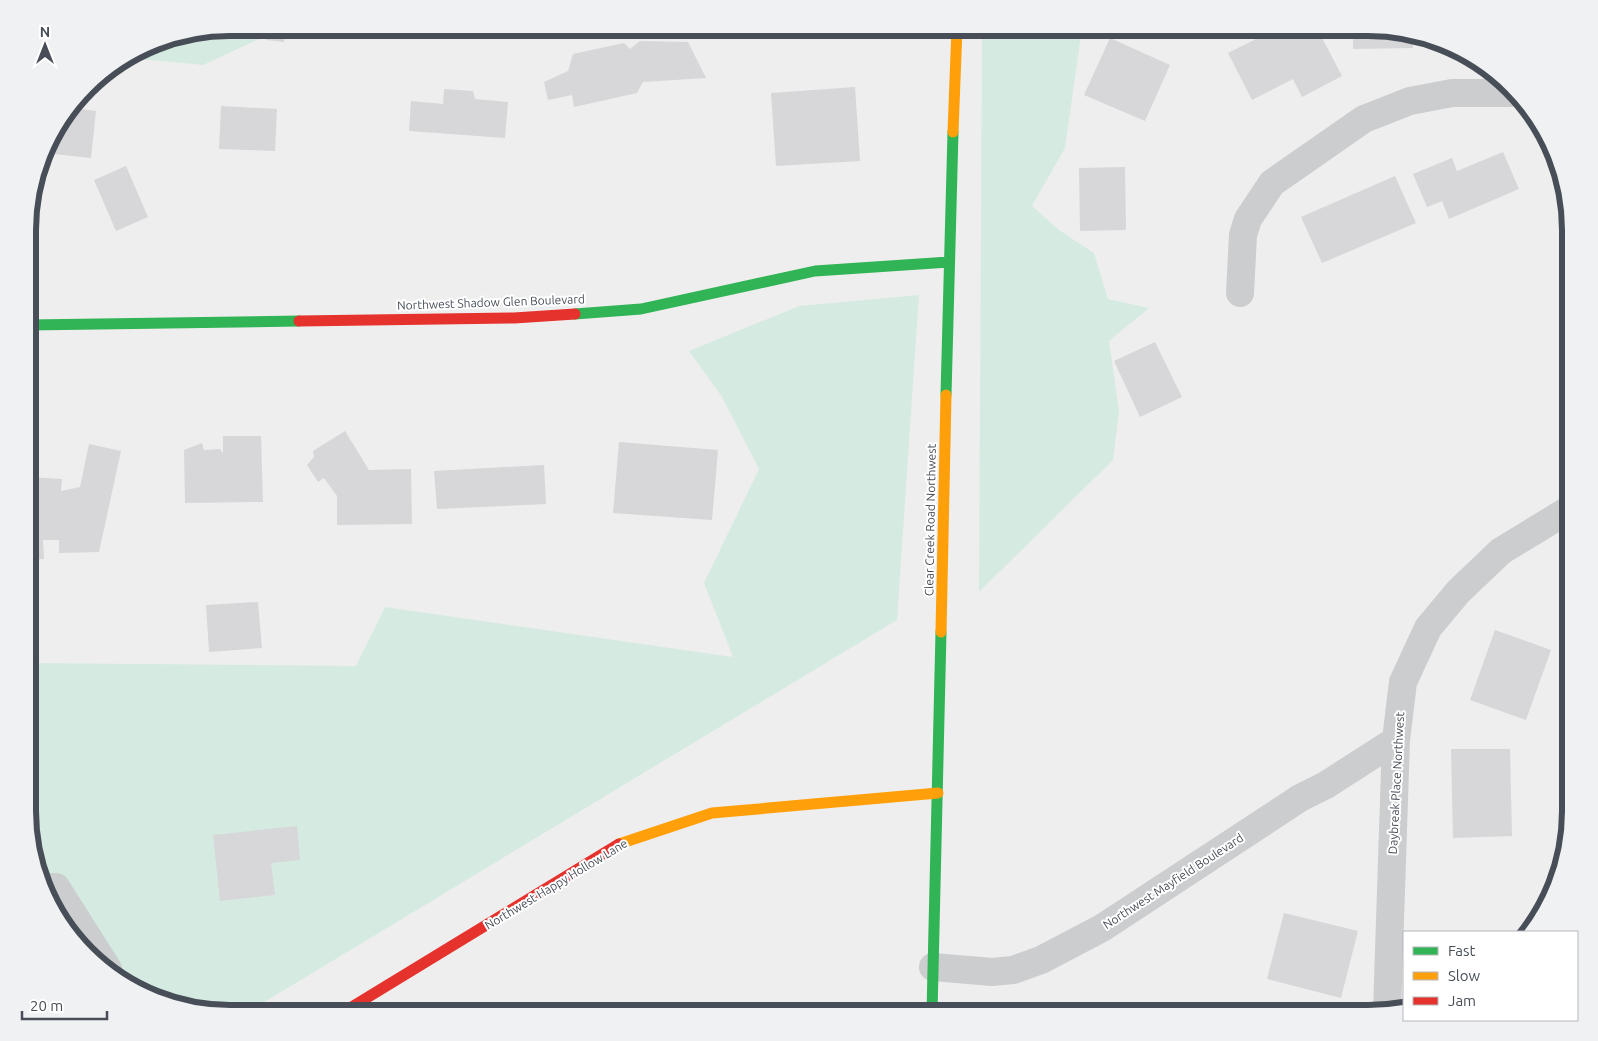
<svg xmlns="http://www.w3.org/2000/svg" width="1598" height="1041" font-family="Ubuntu,sans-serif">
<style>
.green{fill:#d5ebe1}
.building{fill:#d7d6d8}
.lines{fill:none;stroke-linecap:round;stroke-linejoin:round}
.street{stroke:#cbcdcf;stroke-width:28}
.fast{stroke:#30b455;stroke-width:11}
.slow{stroke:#ff9f0a;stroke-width:11}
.jam{stroke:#e5322d;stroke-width:11}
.labels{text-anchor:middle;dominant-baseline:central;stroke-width:4;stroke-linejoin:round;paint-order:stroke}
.street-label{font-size:12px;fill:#484e58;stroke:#fff}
.rim{fill:none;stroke:#484e58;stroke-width:6}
</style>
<rect width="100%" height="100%" fill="#efeeee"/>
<path class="green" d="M230,28h53l-80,37 -75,-7 25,-15z
M982,28h100l-17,120 -33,58 27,24 35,23 14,46 41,9 -40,33 10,70 -6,49 -134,132z
M919,295l-22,325 -651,393h-16l-65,-10 -48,-24 -62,-66 -26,-76v-174l327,3 29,-59 348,50 -29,-74 55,-114 -37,-72 -33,-46 110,-45z"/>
<path class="building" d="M269,28h17l-2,14 -18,-2z
M1278,28h39l25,48 -40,21 -9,-18 -41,21 -24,-47z
M1353,28h15l60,10 -15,1v9l-60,1z
M1110,38l60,27 -25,56 -61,-26z
M640,41l48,1 18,36 -63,4 -6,11 -63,14 -2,-12 -24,5 -4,-18 24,-11 5,-17 51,-11 6,6z
M855,87l5,74 -84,5 -5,-73z
M444,89l29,2 2,8 33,3 -3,36 -96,-7 2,-30 32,3z
M221,106l56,3 -2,42 -56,-2z
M73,108l23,3 -5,47 -46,-5 4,-13z
M1503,152l16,37 -70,30 -7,-18 -15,6 -14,-33 39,-16 5,13z
M126,166l22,51 -32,14 -22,-51z
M1125,167l1,63 -46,1 -1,-63z
M1395,176l21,47 -94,40 -21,-46z
M1155,342l27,55 -42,20 -26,-56z
M345,431l24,39 42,-1 1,55 -75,1v-29l-13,-18 -6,4 -11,-17 7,-8 -1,-6z
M223,436h38l2,66 -78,1 -1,-53 18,-7 2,7 16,-1 3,5z
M619,442l99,8 -6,70 -99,-7z
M89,444l32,7 -22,101 -40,1v-13h-16l1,19 -15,1v-83l33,2 -1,12 19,-4z
M544,465l2,39 -109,5 -3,-38z
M258,602l4,46 -53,4 -3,-47z
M1495,630l56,20 -25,70 -56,-20z
M1451,749h59l2,87 -59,2z
M297,826l3,34 -29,3 4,32 -55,6 -7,-66z
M1284,913l74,18 -17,67 -74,-19z"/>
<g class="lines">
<path class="street" d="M1240,293l3,-58 5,-16 24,-36 92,-64 46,-18 42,-8h58
M46,887h10l52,82
M933,967l59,5 21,-2 28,-10 61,-32 198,-130 26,-13 70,-45
M1387,1011l9,-271 7,-58 25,-54 30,-36 43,-41 69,-42"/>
<path class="fast" d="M575,314l66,-5 174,-38 134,-9
M29,325l270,-4
M946,395l7,-263
M932,1013l9,-381"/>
<path class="slow" d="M953,132l4,-104
M941,632l5,-237
M619,844l93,-31 226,-20"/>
<path class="jam" d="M299,321l215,-3 61,-4
M342,1013l277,-169"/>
</g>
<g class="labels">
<g class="street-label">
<text transform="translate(491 302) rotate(-2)">Northwest Shadow Glen Boulevard</text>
<text transform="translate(930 520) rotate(-89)">Clear Creek Road Northwest</text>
<text transform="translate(1396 783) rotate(-87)">Daybreak Place Northwest</text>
<text transform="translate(1173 881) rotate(-33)">Northwest Mayfield Boulevard</text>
<text transform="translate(556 884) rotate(-31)">Northwest Happy Hollow Lane</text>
</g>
</g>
<path d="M0 0H1598V1041H0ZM230 36H1368A194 194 0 0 1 1562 230V811A194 194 0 0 1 1368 1005H230A194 194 0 0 1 36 811V230A194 194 0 0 1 230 36Z" fill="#f0f1f2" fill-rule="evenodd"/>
<path class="rim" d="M230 36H1368A194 194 0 0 1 1562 230V811A194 194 0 0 1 1368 1005H230A194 194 0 0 1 36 811V230A194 194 0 0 1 230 36Z"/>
<rect x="1403" y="931" width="175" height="90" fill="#ffffff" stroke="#b6b8bc"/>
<rect x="1413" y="947" width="25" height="8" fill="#30b455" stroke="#b6b8bc"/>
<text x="1448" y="956" font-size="15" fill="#484e58">Fast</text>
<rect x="1413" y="972" width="25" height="8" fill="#ff9f0a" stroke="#b6b8bc"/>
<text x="1448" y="981" font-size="15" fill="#484e58">Slow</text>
<rect x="1413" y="997" width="25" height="8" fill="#e5322d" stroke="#b6b8bc"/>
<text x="1448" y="1006" font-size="15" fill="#484e58">Jam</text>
<g transform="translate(45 45)" stroke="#ffffff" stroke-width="4" paint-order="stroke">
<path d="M0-4L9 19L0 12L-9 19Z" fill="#484e58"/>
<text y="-8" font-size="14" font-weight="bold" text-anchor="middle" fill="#484e58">N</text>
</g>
<path d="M22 1011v8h85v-8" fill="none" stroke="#484e58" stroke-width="2.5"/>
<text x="30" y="1011" font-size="15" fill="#484e58" stroke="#ffffff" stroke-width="4" paint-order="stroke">20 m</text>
</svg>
